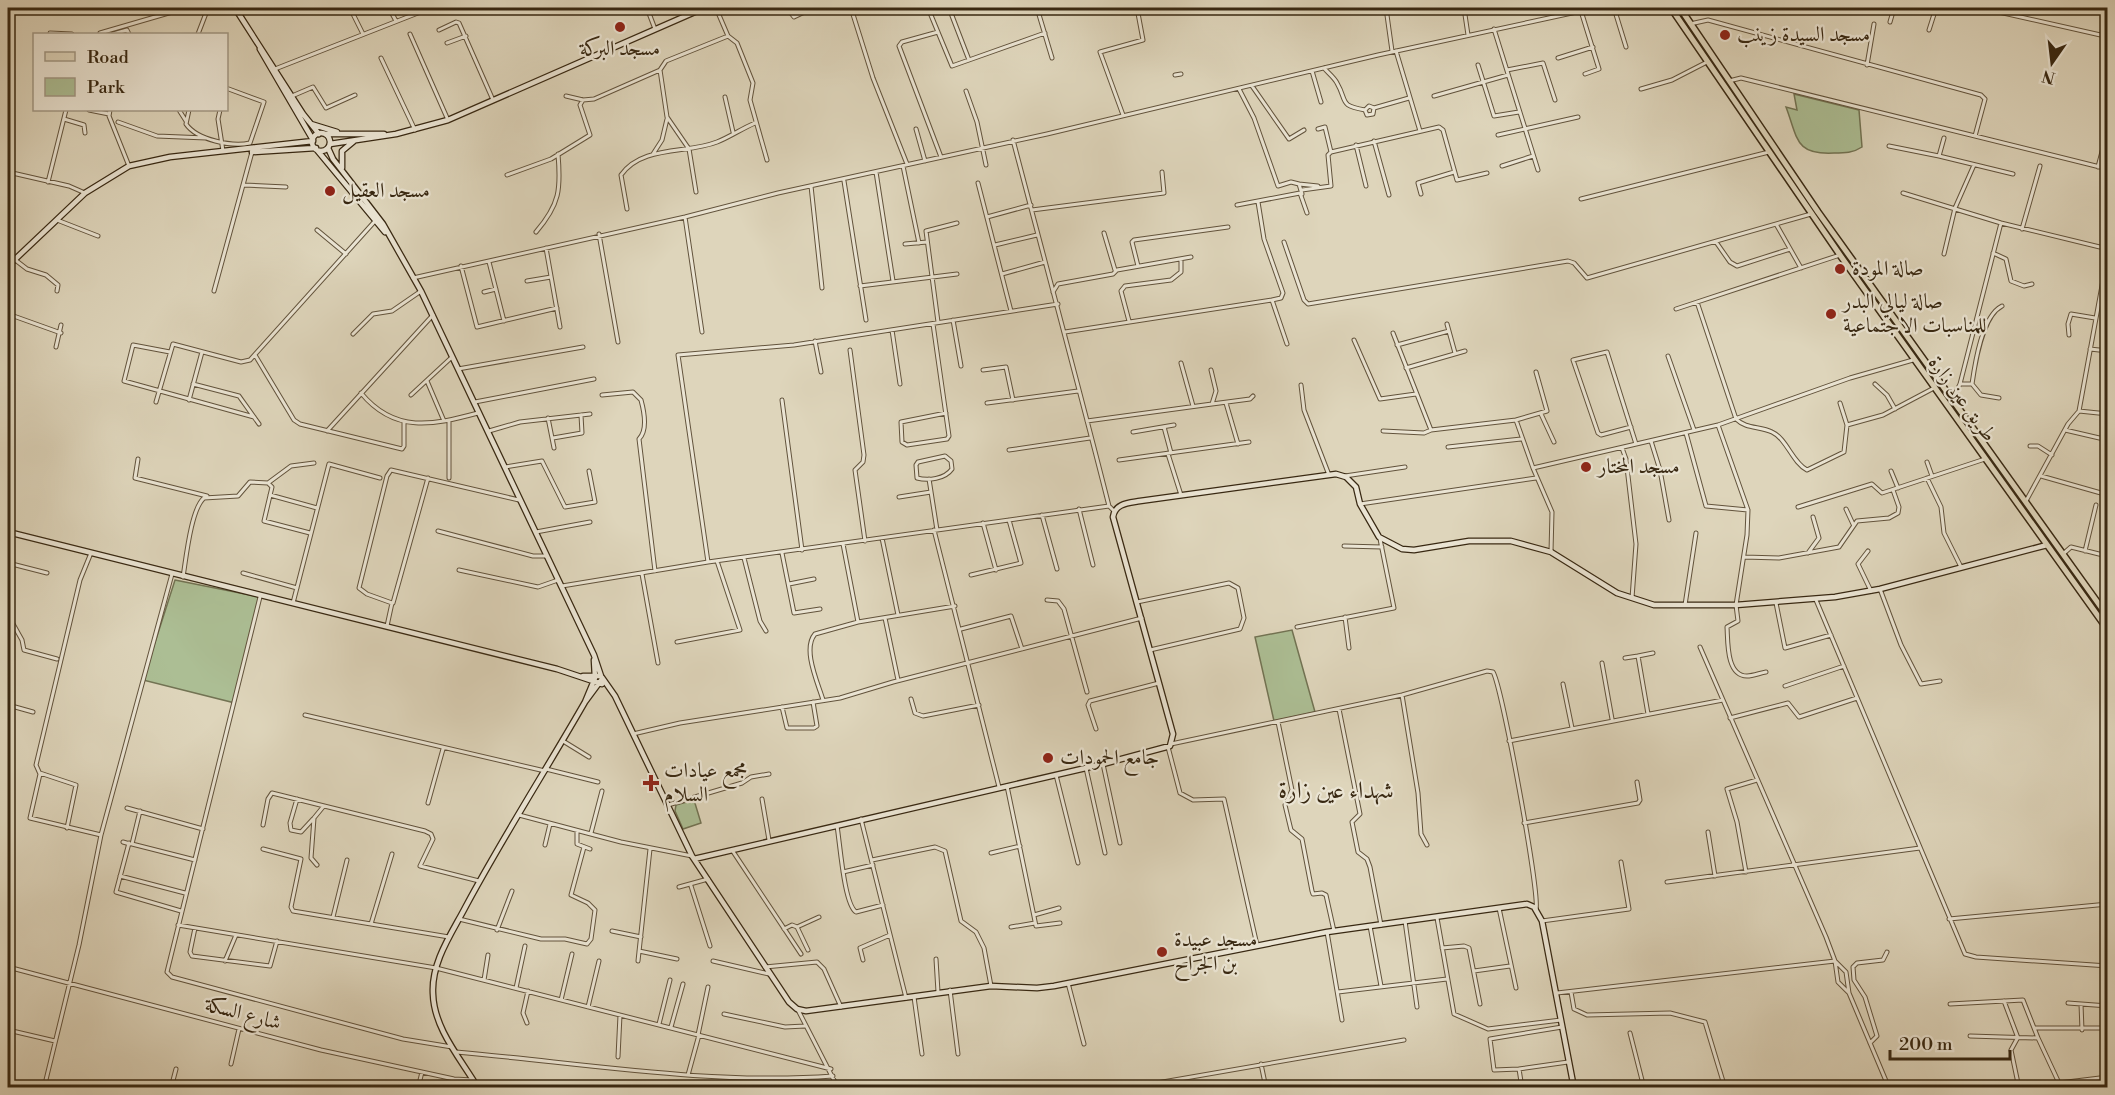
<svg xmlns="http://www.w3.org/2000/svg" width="2115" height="1095" font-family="'Libre Bodoni',Amiri,serif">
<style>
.green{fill:#acbe94;stroke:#727353;stroke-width:1.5}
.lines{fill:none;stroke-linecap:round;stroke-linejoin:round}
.street-casing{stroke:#62533c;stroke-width:5}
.secondary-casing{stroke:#382812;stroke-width:7}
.primary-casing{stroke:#382812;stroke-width:8}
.street{stroke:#eae4d3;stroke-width:3}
.secondary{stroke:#eae4d3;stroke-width:4.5}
.primary{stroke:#ded5bb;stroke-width:5}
.poi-dot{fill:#8f2418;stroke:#eae4d3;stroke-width:2}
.labels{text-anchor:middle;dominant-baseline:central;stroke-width:4.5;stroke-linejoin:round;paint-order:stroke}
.poi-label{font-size:21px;fill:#382812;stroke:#eae4d3;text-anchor:start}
.street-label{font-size:21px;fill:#382812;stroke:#eae4d3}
.quarter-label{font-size:24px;fill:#382812;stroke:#eae4d3}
</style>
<rect width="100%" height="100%" fill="#ded5bb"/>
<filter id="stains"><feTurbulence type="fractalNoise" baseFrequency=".00333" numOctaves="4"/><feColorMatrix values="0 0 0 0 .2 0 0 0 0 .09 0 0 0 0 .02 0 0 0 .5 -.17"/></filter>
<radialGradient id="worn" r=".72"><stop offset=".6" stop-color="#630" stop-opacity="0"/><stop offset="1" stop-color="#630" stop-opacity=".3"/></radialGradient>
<path class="green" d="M1794,94l65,16 3,37c-9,6 -17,6 -28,6 -39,2 -36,-14 -48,-46l11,3z
M175,580l85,17 -25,106 -92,-23z
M1292,630l23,82 -41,9 -19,-84z
M694,800l7,23 -18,6 -8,-18 1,-6z"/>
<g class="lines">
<g class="street-casing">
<path id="street" d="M350,8l13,26
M389,8l7,13
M647,8l8,21
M716,8l12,28 9,7 16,40 -3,17 17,60
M787,8l7,9 19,-9
M851,8l22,70 34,86
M928,8l24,58 17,-6
M949,8l20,52 76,-27
M996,8h7
M1037,8l15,50
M1386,8l6,43
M1464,8l4,27
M1614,8l12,39
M1981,8l124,28
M1581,11l18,58 -14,5
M1890,22l4,-14
M1690,24l18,-4 273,75 4,4 -10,37
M1494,29l44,141
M439,30l17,-8 3,1 34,77
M1929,30l7,-22
M938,32l-36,10 -3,4 42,111
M50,33l22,1
M100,33l86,-25
M113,34l14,-4 2,4
M198,34l10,-26
M410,34l38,86
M447,43l19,-7
M1396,51l24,80
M381,58l34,72
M1558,58l35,-11
M1478,65l16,51 25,-4
M1867,65l7,-41
M1324,68c4,5 10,9 13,15 11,19 1,22 28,27l2,5 6,-1 1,-6 -5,-2 -4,4
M275,69l148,-58v-3
M660,70l7,47 22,32 7,43
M1507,70l36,-7 12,37
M1312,71l9,31
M1175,75l6,-1
M1729,81l12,-3 367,91
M1252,86l37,53 15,-9
M1239,89l15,29 24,68 13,-4 8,2 3,10
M1641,89l31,-9 35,-18
M966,91l11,31 9,43
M292,96l21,-9 13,21 29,-13
M566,96l17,4 11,-1 66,-29 6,-9 62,-25
M1434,96l74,-21
M725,97l8,35
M1374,108l35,-10
M89,110l20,4
M110,110l-1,6 20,50
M179,110l7,11
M189,110l-3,14c11,16 46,23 64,19l14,-41 -38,-14
M220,110l-2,9 5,32
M1123,115l-23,-63 43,-12 -6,-32
M64,119l20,6 1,8
M118,122l39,14 49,2
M916,129l9,32
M1318,129l7,-2 6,25
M1498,135l80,-18
M1944,138l-5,18 74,18
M1013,140c32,122 65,243 96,366l5,5
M1374,141l15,54
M1356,145l10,41
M1889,146l50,10
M653,154l9,-14 5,-21
M903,166l16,77
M1502,166l31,-10
M2098,167l10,-38
M8,172l61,14 16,7
M876,172l17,109
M507,175l44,-16 39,-24 -10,-30 3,-5
M844,181l22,139
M48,182l18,-72
M978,183l33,128
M1299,184l19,2
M244,185l42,2
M811,186l11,102
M1302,190l29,-4 -3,-31 3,-3 108,-25 4,3 14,50 30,-7
M1903,193l98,30 107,26
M1421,194l-3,-11 36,-11
M1581,199l188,-47
M1258,202l6,37 19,54 -2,5 -9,2
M1237,205l63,-12 7,20
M627,209l-6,-34c21,-30 66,-21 96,-33 13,-5 24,-13 38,-19
M1032,210l132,-17 -2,-21
M685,217l17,115
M987,217l44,-12
M57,220l41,16
M8,223l4,1
M1776,224l25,44
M2022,229l18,-63
M317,230l29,24
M536,232c24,-28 25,-43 22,-78
M1104,233l11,37
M599,234l19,108
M1284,242l20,58 4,4 260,-43 6,2 13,15 224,-64
M1716,242l14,20 7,4 53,-17
M905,244l22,-2
M995,245l42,-10
M546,248l14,79
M1993,253l13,6 5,22 13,5 8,-2
M1944,254l11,-46 19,-43
M14,259l13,10 19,6 12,10 -1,6
M489,262l15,59
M461,266l16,61 80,-19
M1138,266l-6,-24 2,-2 94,-13
M1002,274l43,-12
M413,278l272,-61 93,-24 269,-59 331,-79 217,-47
M527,281l24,-4
M860,286l97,-12
M214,291l38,-139
M484,292l12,-3
M1053,292l5,-8 55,-10 4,-4 74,-13
M1697,302l39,117c10,10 24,7 36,13 15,7 20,30 35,38l37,-18 3,-27 36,-10 51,-27
M1676,309l164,-54
M8,314l53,19
M953,320l8,46
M1129,321l-8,-30 4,-5 46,-6 10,-8v-13
M938,322l-12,-91 31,-8
M933,324l16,112 -2,3 -40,6 -5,-3 -1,-20 45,-9
M1447,324l8,29
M892,330l8,54
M1065,332l207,-32 15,44
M1393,333l38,97 85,-10
M353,334l20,-20 19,-3 29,-20
M2069,335l-1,-11 3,-10 24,4
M1354,340l26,59 36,-5
M815,341l6,31
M1397,345l52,-14
M56,347l5,-22
M2090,349l18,2
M850,350l14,105 -1,7 -8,8 10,71
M170,352l-37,-7 -9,36 130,36
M255,355l39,65 6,4 102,25 2,-3v-24
M1668,356l26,74
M1181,363l12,43
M1406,368l59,-17
M458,369l125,-22
M983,370l23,-3 7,33
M427,381l17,40
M193,384l46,12 20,28
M1875,384l12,11 8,14
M1960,384h12
M1301,385l3,25 25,65
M361,393c34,41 72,32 117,20
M411,395l41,-38
M602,395l31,-3 8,8c3,11 7,30 -2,39l16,132
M1999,398l-18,-3 -9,-11c3,-21 10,-68 30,-78
M189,400l13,-48
M782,400l20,150
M1952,400l8,-16 41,-161
M156,402l17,-58 68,18 9,-2 125,-139
M475,402l119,-23
M987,403l91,-12
M1226,403l12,41
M1840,403l7,22
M1212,404l38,-5 3,-3
M2079,411l29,3
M1541,414l13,28
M548,418l6,30
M1087,421l125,-17 4,-13 -5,-21
M1718,425l30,85 -1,25 -11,70 2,16 -11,6c1,14 -1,49 20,49 6,0 13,-3 19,-4
M1164,427l7,26
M1631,427l-30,8 -3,-2 -25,-73 34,-8 29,92
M2065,430l43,10
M327,431l106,-116
M489,431l31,-9 70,-8
M1383,431l41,2 7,-3
M1133,432l41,-7
M1686,433l20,73 42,4
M553,438l29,-5 -1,-18
M1651,441l9,29 9,50
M2030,446h8l14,9
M1448,447l73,-8
M1622,448l4,11 10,85 -4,54
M1009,450l81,-12
M1168,454l13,41
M945,456l6,5 1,8c-7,10 -24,12 -35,9l-1,-13 2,-3z
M138,459l-3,19 72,18
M1119,460l130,-18
M1927,462l5,14
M505,467l37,-6 23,46 30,-5 -6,-31
M1533,468l-17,-48 31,-9 -11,-39
M1891,471l7,17
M1345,476l60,-9
M2041,476l67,19
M449,478v-58
M1927,478l14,29 3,26 17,34
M929,479l8,51
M268,483l23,-17 23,-3
M270,495l47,13
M899,497l32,-5
M2026,501l42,-77 11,-13 29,-158
M1360,504l176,-26
M1798,507l74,-23 10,9 103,-34
M1079,509l14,56
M1846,509l7,15
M1042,515l15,54
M983,523l13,47
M934,530l65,257
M438,531l95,25h13
M536,532l54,-10
M882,538l16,77
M843,544l15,78
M1344,546l38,1
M1868,551l-10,13 13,27
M2085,551l11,-46
M1551,552l1,-40 -19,-44 185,-43 132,-47 63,-18
M91,553l-11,27 -44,185 4,9 -10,44 71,17
M782,553l12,60 26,-4
M1808,553l11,-15 -6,-21
M2063,554l8,-7 32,8 5,-4
M1744,557l35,1 60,-11 18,-26 32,-3 9,-5 1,-6 -6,-17
M744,558l16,63 6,10
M708,562l-30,-207 116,-10 264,-41
M8,563l39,10
M459,570l79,17 20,-7
M243,573l54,15
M642,574l16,89
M971,575l50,-12 -12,-43
M183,577c3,-18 8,-68 21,-79l34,-2 12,-14 18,1 4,4 -8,34 46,12
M789,584l25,-5
M562,586l146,-24 401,-56
M1880,589l21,56 20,39 19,-3
M260,597l-93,375 5,5 231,62 49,8
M1047,600l11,1 6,8 23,83
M1816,600l149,354 11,3 132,9
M1137,602l92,-19 9,5 6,30 -4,11 -90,21
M293,603l36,-139 51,14
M393,603l35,-125
M1776,603l9,45 46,-13
M1685,605l11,-72
M8,615l14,25 2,10 33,9
M1345,617l4,31
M885,618l13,62
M387,626l5,-23 -25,-9 -8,-6 28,-112 4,-6 128,30
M1297,627l97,-19 -14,-69
M961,629l50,-13 11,33
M677,642l63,-12 -23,-69
M1700,647l126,290 9,24 3,21 11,11
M1625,658l13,-2
M1602,663l10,56
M1563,684l9,44
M1785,686l59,-20
M1402,695l16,98 3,41 6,11
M911,699l4,14 8,3 56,-11
M823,700c-5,-17 -21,-51 -8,-66l43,-12 97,-16
M8,705l25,7
M782,707l5,21h27l3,-2 -4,-24
M1339,709l21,105 -8,8 6,30 9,7 3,8 11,58
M1648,714l-10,-58 15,-3
M305,715l240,56
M1730,718l58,-15 11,14 58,-19
M1278,722l14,68 -7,15 6,25 11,9 10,52 1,3 9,-1 4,2 8,36
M1096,729l-8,-24 2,-4 69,-18
M633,734l47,-11 160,-25 53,-16 249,-64
M563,741l26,16
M1509,741l214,-41
M1171,744l231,-49 85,-24 6,1c9,15 47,221 43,238
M1168,747l12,46 13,7 31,-1 33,146
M1103,764l17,79
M1086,768l19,85
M546,769l52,13
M40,773l36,12 -9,43
M1056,775l22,88
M1007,786l29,140 24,-3
M297,799l-7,24 1,7 10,2 12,-13
M762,799l7,41
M428,803l15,-54
M668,805l74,-22 9,-6 18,-3
M127,808l76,21
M140,811l-8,33 63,16
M519,815l102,27 71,14
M861,819l45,179
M1524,823l114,-20 2,-3 -3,-18
M263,825l5,-26 4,-6 153,38 6,3 2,5 -13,27 59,15
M837,826c3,17 7,78 19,86l27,-7
M577,831v13l13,5
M1708,832l7,44
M591,833l11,-42
M123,842l7,2
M129,843l-13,49 65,19
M545,845l5,-21
M263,849l38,10 -10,48 2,4 156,26
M732,850l69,104
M991,853l29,-7
M872,860l63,-13 10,4 16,70 15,11 8,16 7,38
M317,865l-6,-7 3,-40 9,-11
M843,872l30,-7
M1746,872l-9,-50 -10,-33 30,-9
M120,876l65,17
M1667,882l253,-34
M691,886l19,60
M679,887l29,-8
M1499,908l17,80
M1034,915l25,-7
M333,917l14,-57
M1437,918l17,96 34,15 73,-9
M459,919l82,20h24l22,5 4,-5 4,-29 -7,-7 -17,-8 13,-48
M1949,919l159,-15
M1405,921l12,86
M1542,921l87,-12 -8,-47
M371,924l21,-70
M178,925l258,43 395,101
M1370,926l11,60
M797,927l22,-10
M1011,927l24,-4
M195,928l-5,24 2,4 78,10 7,-25
M784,929l8,-4 5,2 11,23
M497,930l15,-39
M612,931l29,6
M1327,932l15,88
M1442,948l22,-2 5,2 11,56
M639,951l38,8
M936,959l2,33
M863,960l-3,-12 30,-13
M225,961l11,-26
M638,961l12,-112
M713,961l56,13
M1835,961l11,11 3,21 40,95
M8,967l313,83 133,29 19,1
M765,967l52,-5 7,7 17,38
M1474,971l36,-5
M484,980l4,-25
M1068,983l16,61
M516,988l9,-42
M950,990l8,64
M1338,992l109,-13
M1571,992l3,17 13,6 83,-2 35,9 20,66
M1557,993l278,-32
M914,997l8,57
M561,1000l11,-46
M2004,1001l14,37
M2068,1003l40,3
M1950,1004l73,-4 15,38
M2081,1004l1,26
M588,1007l11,-46
M798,1010l40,78
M724,1014l61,13 20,-1
M527,1023l-4,-10 5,-22
M659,1024l11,-44
M671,1027l12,-43
M2035,1028h73
M8,1030l47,11
M1630,1033l14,55
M698,1035l10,-48
M1970,1036l68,2 21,45 49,-6
M2017,1039l-6,11 8,38
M1870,1043l7,-7 -12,-39 -11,-17 -1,-13 4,-4 26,-3 4,-8
M456,1052c125,11 251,33 377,24
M618,1057l2,-42
M231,1064l8,-35
M1261,1064l5,24
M1519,1069l-25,1 -4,-31 72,-12
M688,1075l11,-40
M44,1088l35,-143 22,-110 71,-261
M171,1088l5,-19
M418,1088l4,-16
M1128,1088l276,-48
M1522,1088l-3,-19 49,-7"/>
</g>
<g class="secondary-casing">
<path id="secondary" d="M235,8l68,106 16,20
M260,49l53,91
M311,124l26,8
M312 142a9 9 0 1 1 18 0a9 9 0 1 1-18 0Z
M325,134h59
M330,144l66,-10 52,-14 256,-112
M328,148l5,11 50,65 38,67 173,364 8,24 -17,23
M317,150l68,82
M252,152l64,-4
M342,168v-17l12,-10
M8,266l77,-73 44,-27 41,-9 143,-16
M8,532l549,137 45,15
M583,676h18l14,20 77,160 97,146 8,7 9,2 185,-25 46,2 17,-2 273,-54 200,-28 7,3 8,14 32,167
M694,859l409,-95 67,-18 3,-12 -60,-217c2,-14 16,-14 27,-16l196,-27 10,3 10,10 4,17 19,33 23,12 12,1 55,-9h42l40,11 66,41 37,12h82l99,-8 45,-8 167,-44
M478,1088c-17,-29 -44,-59 -45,-94 -2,-32 19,-61 33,-88 37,-69 80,-136 119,-204l10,-24 -1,-18"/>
</g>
<g class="primary-casing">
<path id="primary" d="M1671,8l169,247 268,375
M1680,8l138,204 290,405"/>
</g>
<use href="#street" class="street"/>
<use href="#secondary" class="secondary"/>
<use href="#primary" class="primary"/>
</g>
<g class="poi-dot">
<circle cx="620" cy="27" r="6"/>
<circle cx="1725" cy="35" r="6"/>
<circle cx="330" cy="191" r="6"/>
<circle cx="1840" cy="269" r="6"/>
<circle cx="1831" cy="314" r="6"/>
<circle cx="1586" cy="467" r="6"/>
<circle cx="1048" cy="758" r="6"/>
<path d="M648 774h6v6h6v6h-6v6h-6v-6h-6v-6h6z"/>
<circle cx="1162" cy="952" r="6"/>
</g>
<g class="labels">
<g class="poi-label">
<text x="1737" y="35">مسجد السيدة زينب</text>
<text x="620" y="49" text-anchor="middle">مسجد البركة</text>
<text x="342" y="191">مسجد العقيل</text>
<text x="1852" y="269">صالة المودة</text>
<text x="1843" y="302">صالة ليالي البدر<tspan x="1843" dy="24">للمناسبات الاجتماعية</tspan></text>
<text x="1598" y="467">مسجد المختار</text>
<text x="1060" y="758">جامع الحمودات</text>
<text x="664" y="771">مجمع عيادات<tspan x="664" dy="24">السلام</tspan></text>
<text x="1174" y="940">مسجد عبيدة<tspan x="1174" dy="24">بن الجراح</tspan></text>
</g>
<g class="street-label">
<text transform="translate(1962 399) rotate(54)">طريق عين زارة</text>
<text transform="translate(243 1014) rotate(15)">شارع السكة</text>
</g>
<g class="quarter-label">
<text x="1336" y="791">شهداء عين زارة</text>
</g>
</g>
<rect width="2115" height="1095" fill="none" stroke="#ded5bb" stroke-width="30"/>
<rect x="9" y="9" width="2097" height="1077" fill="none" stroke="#382812" stroke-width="3"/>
<rect x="15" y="15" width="2085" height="1065" fill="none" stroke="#382812" stroke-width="1.5"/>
<rect x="33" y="33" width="195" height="78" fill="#eae4d3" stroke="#a39986" stroke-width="1.5"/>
<rect x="45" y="52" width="30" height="9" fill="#ded5bb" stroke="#a39986" stroke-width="1.5"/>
<text x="87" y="63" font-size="18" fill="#382812">Road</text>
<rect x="45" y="78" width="30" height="18" fill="#acbe94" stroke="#a39986" stroke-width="1.5"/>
<text x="87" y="93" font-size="18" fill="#382812">Park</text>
<g transform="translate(2052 63) rotate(194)" stroke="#eae4d3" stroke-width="4.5" paint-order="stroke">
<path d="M0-4.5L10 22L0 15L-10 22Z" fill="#382812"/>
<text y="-9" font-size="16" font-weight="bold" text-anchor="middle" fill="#382812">N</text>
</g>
<path d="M1890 1050v9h120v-9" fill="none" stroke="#382812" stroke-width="3"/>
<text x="1899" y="1050" font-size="18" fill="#382812" stroke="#eae4d3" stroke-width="4.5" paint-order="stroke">200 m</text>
<rect width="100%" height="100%" filter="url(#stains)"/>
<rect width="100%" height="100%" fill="url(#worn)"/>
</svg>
